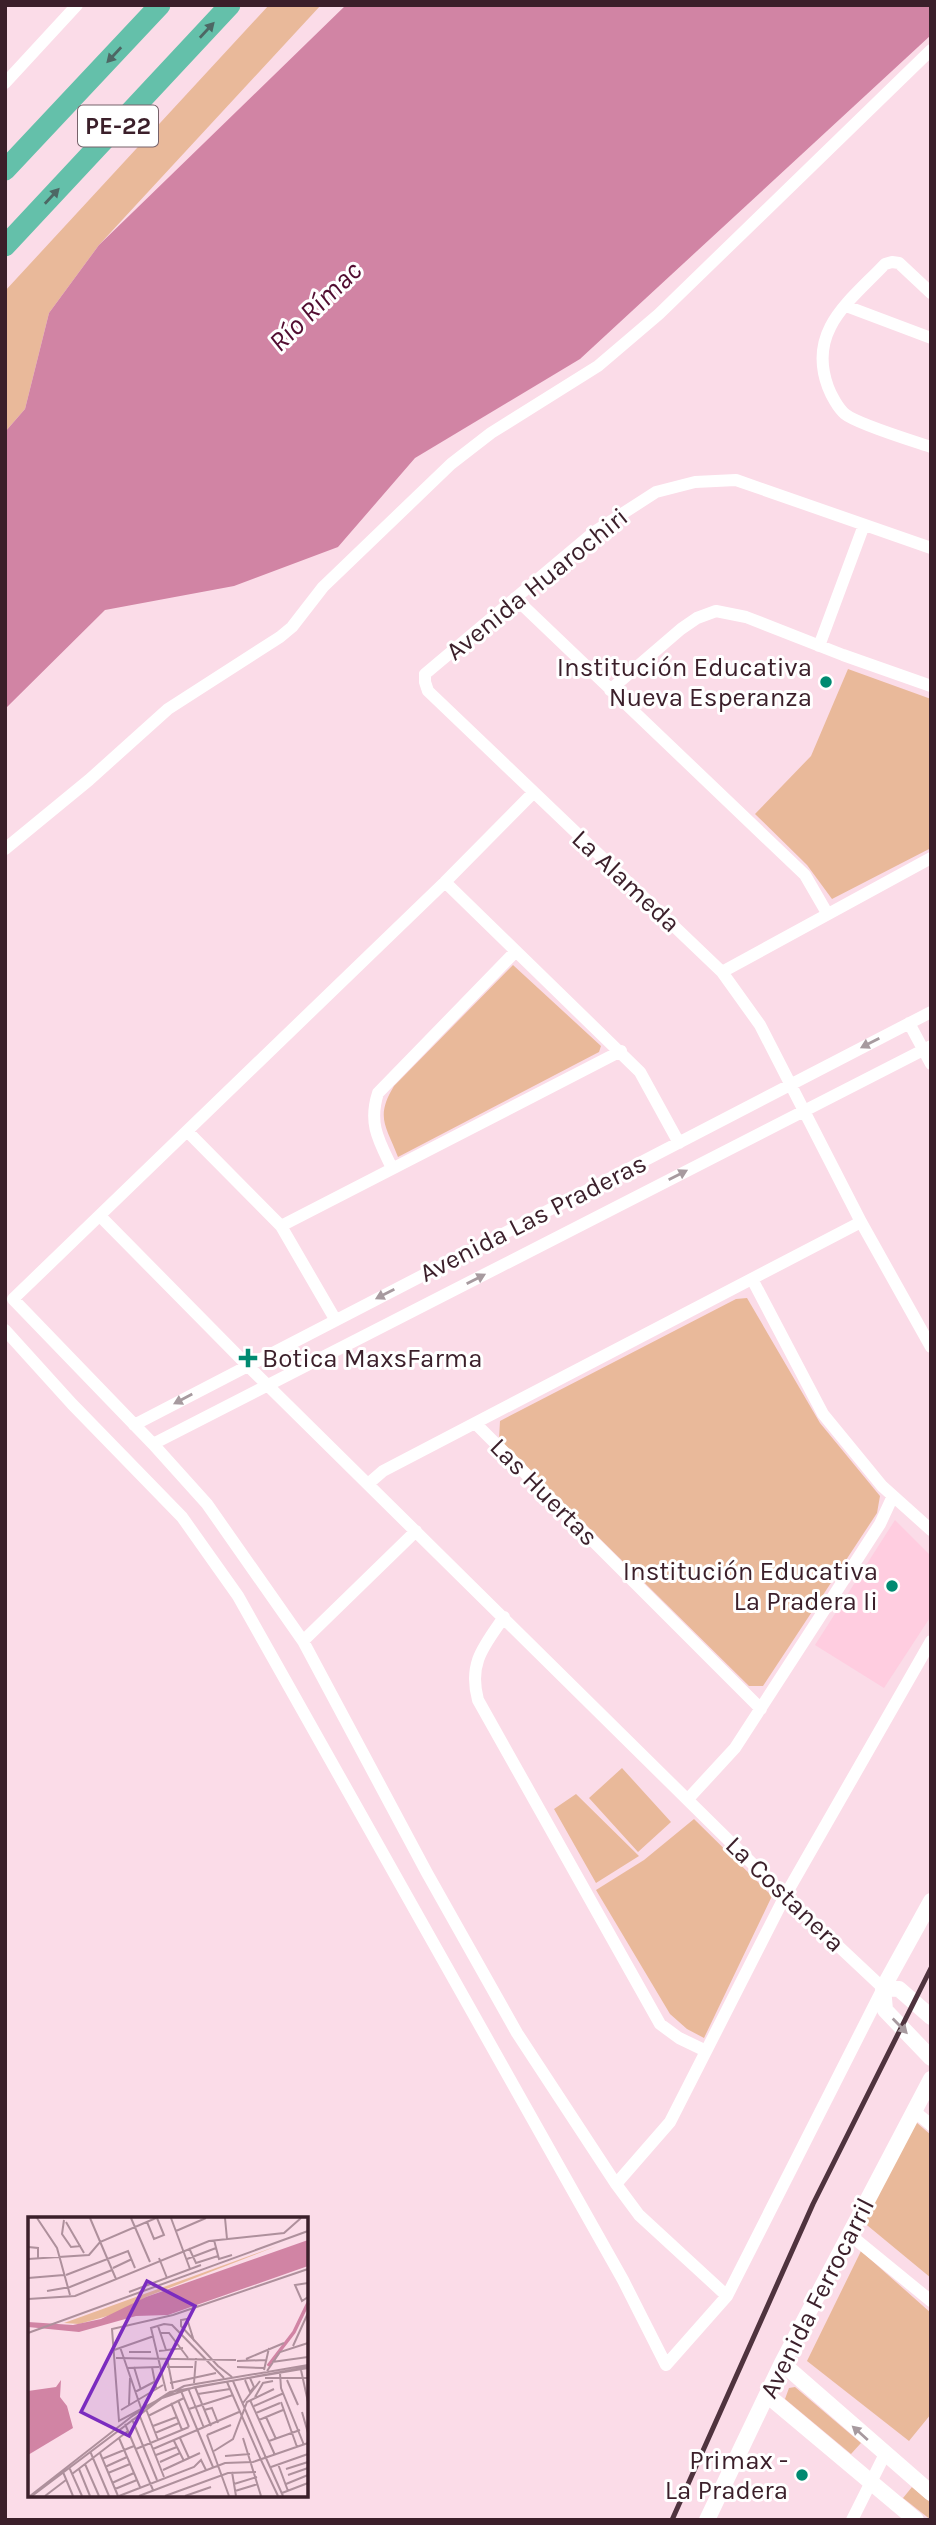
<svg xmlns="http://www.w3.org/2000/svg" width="936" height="2525" font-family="Karla,sans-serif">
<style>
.built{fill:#ffcde0}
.green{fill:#e9b99a}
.water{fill:#d184a4}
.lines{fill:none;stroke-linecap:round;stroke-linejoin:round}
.minor{stroke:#fff;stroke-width:12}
.tertiary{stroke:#fff;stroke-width:16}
.trunk{stroke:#64c0aa;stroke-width:21}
.rail{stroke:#4f333e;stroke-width:5}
.oneway{fill:#4d6764}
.oneway2{fill:#a79a9f}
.poi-dot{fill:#008a71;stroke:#fff;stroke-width:2.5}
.labels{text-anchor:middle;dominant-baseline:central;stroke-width:6;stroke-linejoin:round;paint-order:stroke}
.shield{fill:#fff;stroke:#76626a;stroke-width:2}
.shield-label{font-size:24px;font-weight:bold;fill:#3b1f2a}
.street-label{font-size:26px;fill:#3b1f2a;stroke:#fff}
.poi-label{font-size:26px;fill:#3b1f2a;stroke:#fff;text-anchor:end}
.water-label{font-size:28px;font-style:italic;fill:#510c30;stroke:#fff}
.inset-river{fill:none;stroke:#d184a4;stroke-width:3.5}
.inset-road{fill:none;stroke:#ae909c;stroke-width:2}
.view{fill:#7b2cbf;fill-opacity:0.15;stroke:#7b2cbf;stroke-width:3.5}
.inset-edge{fill:none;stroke:#3b1f2a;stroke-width:3.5}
</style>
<rect width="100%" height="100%" fill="#fbdce8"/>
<path class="built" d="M895,1520l36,36v60l-47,72 -69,-43z"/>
<path class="green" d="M269,5h52l-222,240 -50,68 -24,96 -20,23v-141z
M848,669l83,30v149l-99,51 -25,-34 -52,-51 56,-58z
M513,965l88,81 -2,6 -201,105c-12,-31 -23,-40 -4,-71z
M747,1298l73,125 60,73 -3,17 -114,173h-14l-250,-247 1,-18 236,-122z
M622,1768l49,54 -33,30 -49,-54z
M576,1794l63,62 -43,27 -42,-74z
M694,1819l78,77 -68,142 -17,-9 -17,-15 -74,-124 48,-30z
M916,2122l15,13v143l-69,-57z
M861,2251l70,62v101l-22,27 -102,-80z
M795,2387l66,56 -10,11 -66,-55 4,-11z
M912,2487l19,16v17l-28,-22z"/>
<path class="water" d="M346,5h585v30l-351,324 -165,99 -77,89 -104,39 -129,24 -100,99v-277l20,-23 24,-96 50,-68z"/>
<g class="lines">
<path class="minor" d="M5,83l72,-78
M931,293l-32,-30 -7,-1 -7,2c-35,37 -78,66 -57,123 3,8 10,21 17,27 12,10 68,27 86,33
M846,306l85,32
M931,548l-195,-68 -41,2 -39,10 -62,40 -169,142v8l3,9 294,281 38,53 101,197 70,125
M515,598l290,277 22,38
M819,646l45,-121
M610,690l71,-61 16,-11 19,-7 30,6 97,38 88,31
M533,793l-88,89 -432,417 140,145 54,60 96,137 124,232 90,160 99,151 23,31 88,81
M5,849l84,-69 79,-71 112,-72 12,-10 31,-40 128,-123 40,-31 107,-67 61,-52 272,-264
M445,882l195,190 39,71
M722,972l209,-114
M909,1023l22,41
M187,1131l94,95 54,93
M392,1168c-13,-27 -24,-44 -14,-75l137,-141
M281,1226l340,-175
M752,1279l71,135 59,72 49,44
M5,1330l67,74 110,113 56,79 385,684 43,85 61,-69 156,-308 -98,-92 -538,-531 -147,-149
M475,1423l286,286
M134,1425l797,-413
M153,1444l778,-398
M368,1484l15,-13 478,-249
M504,1617c-20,29 -36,46 -26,83l182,324 19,14 27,13
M303,1641l113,-110
M688,1799l47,-51 145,-224 12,-26
M914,2111l17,14
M616,2184l54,-62 115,-226 146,-255
M849,2234l82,67
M852,2520l33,-66"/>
<path class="tertiary" d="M883,1988l48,-87
M883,1988l2,22 46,48
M883,1988l16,1 32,28
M782,2363l149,130
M767,2395l149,125
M707,2520l75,-157 149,-284"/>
<path class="trunk" d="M5,170l155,-165
M5,246l225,-241"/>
<path class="rail" d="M672,2520l141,-316 118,-236"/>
</g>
<defs><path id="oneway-solid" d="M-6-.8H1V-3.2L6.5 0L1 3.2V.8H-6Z" transform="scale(1.75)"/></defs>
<g class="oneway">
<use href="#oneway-solid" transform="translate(207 30) rotate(-47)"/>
<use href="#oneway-solid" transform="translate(114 55) rotate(133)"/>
<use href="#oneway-solid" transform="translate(52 196) rotate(-47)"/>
</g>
<g class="oneway2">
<use href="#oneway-solid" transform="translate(870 1043) rotate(153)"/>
<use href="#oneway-solid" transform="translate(678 1175) rotate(-27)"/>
<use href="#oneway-solid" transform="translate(476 1279) rotate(-27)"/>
<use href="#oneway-solid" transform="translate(385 1294) rotate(153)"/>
<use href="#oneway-solid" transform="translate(183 1399) rotate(152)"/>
<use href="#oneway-solid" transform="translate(900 2026) rotate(46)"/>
<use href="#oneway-solid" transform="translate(860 2433) rotate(-138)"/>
</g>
<g class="poi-dot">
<circle cx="826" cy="682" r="7"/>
<path d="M244.5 1347.5h7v7h7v7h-7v7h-7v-7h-7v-7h7z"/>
<circle cx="892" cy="1586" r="7"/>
<circle cx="802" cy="2475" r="7"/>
</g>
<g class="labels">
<rect class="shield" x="78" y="105.5" width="80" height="41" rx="5"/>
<g class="shield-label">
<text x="118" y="126">PE-22</text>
</g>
<g class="street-label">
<text transform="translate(537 584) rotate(-39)">Avenida Huarochiri</text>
<text transform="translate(626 881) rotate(43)">La Alameda</text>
<text transform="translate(533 1218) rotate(-27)">Avenida Las Praderas</text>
<text transform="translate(544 1492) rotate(45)">Las Huertas</text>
<text transform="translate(785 1894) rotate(44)">La Costanera</text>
<text transform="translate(817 2298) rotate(-63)">Avenida Ferrocarril</text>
</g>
<g class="poi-label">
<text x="812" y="667">Institución Educativa<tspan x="812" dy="30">Nueva Esperanza</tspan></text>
<text x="262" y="1358" text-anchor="start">Botica MaxsFarma</text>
<text x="878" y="1571">Institución Educativa<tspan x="878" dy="30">La Pradera Ii</tspan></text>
<text x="788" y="2460">Primax -<tspan x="788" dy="30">La Pradera</tspan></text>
</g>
<g class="water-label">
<text transform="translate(315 306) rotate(-44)">Río Rímac</text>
</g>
</g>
<g transform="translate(28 2217)">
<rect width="280" height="280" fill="#fbdce8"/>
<path d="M249,29l-131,51 -28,16 -39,11 -15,-1z" fill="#e9b99a"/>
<path d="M280,23v26l-140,49 -32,1 -57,16 -51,-5v-5l45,3 28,-6 45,-22zM33,163l-1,17 7,9 6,22 -45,27v-64l28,-4z" fill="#d184a4"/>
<path class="inset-river" d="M240,149l26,-34 14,-29"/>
<path class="inset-road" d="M9,1l20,30 13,47M62,1l26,61M103,1l19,44M143,1l19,51M197,1l2,21M36,3l-2,14 9,13 10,-1M38,5l18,31M119,5l7,17 10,-4 -7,-17M148,14l30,-13M186,23l5,19 13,-4M0,30l10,1v12M161,31l7,15 22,-7M131,41l8,20M0,42l61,-4 11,-13 56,-24M159,42l29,-11M85,51l19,-9M280,52l-135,46 -61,14 7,92 65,-35 124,-21M38,58l62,-24 7,17M0,61l36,-3M280,66l-13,2 7,16 6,-4M19,74l23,-4 42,-17M101,75l72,-27M0,82l47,-3 134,-55 75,-8 17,-15M130,109l8,24M0,116l280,-102M132,116h9l19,25M166,124l-7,-22 -6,1v6l37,40 14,11M265,129l15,-33M92,130l21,61M86,133l40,-14M131,134l24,-3M101,135h22M88,141l120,2M139,141l6,31M218,142l38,-16M209,144l29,-1M244,145l36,-5M106,150l7,23M124,150l4,21M139,150h26M209,150l27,1M99,151l32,-1M236,153l5,-22M273,153l7,32M239,154l13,-19 28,-9M252,156l1,15 23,57M237,161h43M217,163l5,12 4,-5 -4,-9M259,163l11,25M205,164l33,77M199,165l34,78M142,166l46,-10M166,166l2,-25M167,170l16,39M160,171l16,40M138,174l-15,-63 13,-4 8,1 52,53M153,174l32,76M107,175l19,-10M170,177l32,-5M227,180l8,-14 10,-2M150,183l11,27M222,183l25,55M253,185l16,45M143,186l11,27M215,186l17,-22M101,188l1,-27M226,189l30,-13M118,192l12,31M161,192l44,-14M93,193l42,-25M176,193l8,-2 6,15M274,195l6,21M228,196l24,-10M111,197l25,63M120,199l36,-18M238,200l10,22M104,202l25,61M231,203l24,-10M97,207l28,66M125,209l24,-9M127,216l24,-10M179,218l22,61M179,218l24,-10M91,221l21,49M152,221l9,20M215,221l18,58M146,224l10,20M241,224l31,-11M108,232l53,-22M125,232l86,-37M62,234l19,45M186,234l19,-12 14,-37 27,-13M72,236l18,43M128,238l21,-8M197,239l25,-2M238,241l17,38M74,242l32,-13M233,243l17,36M132,245l20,-9M57,247l14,32M250,247l10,27M41,250l13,29M77,250l22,-10M243,250l37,-13M51,252l11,27M258,252l22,-7M135,253l37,-17M35,255l10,24M204,255l4,24M80,256l22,-9M44,257l56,-43M260,258l20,-7M84,266l22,-10M206,267l23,-7M258,267l22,-9M87,272l22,-9M207,274l23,-7M254,276l26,-10M2,279l101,-79 39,-25 138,-25M4,279l130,-98 33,-11 113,-19M17,279l21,-16M91,279l75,-29 7,-7 5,10M111,279l86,-33 28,-1 55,-19M137,279l63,-23 28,-1M157,279l26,-9"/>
<path class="view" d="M119,64l48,25 -66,130 -48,-24z"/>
<rect width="280" height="280" class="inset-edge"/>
</g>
<rect width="936" height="2525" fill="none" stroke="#3b1f2a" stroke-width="14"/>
</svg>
